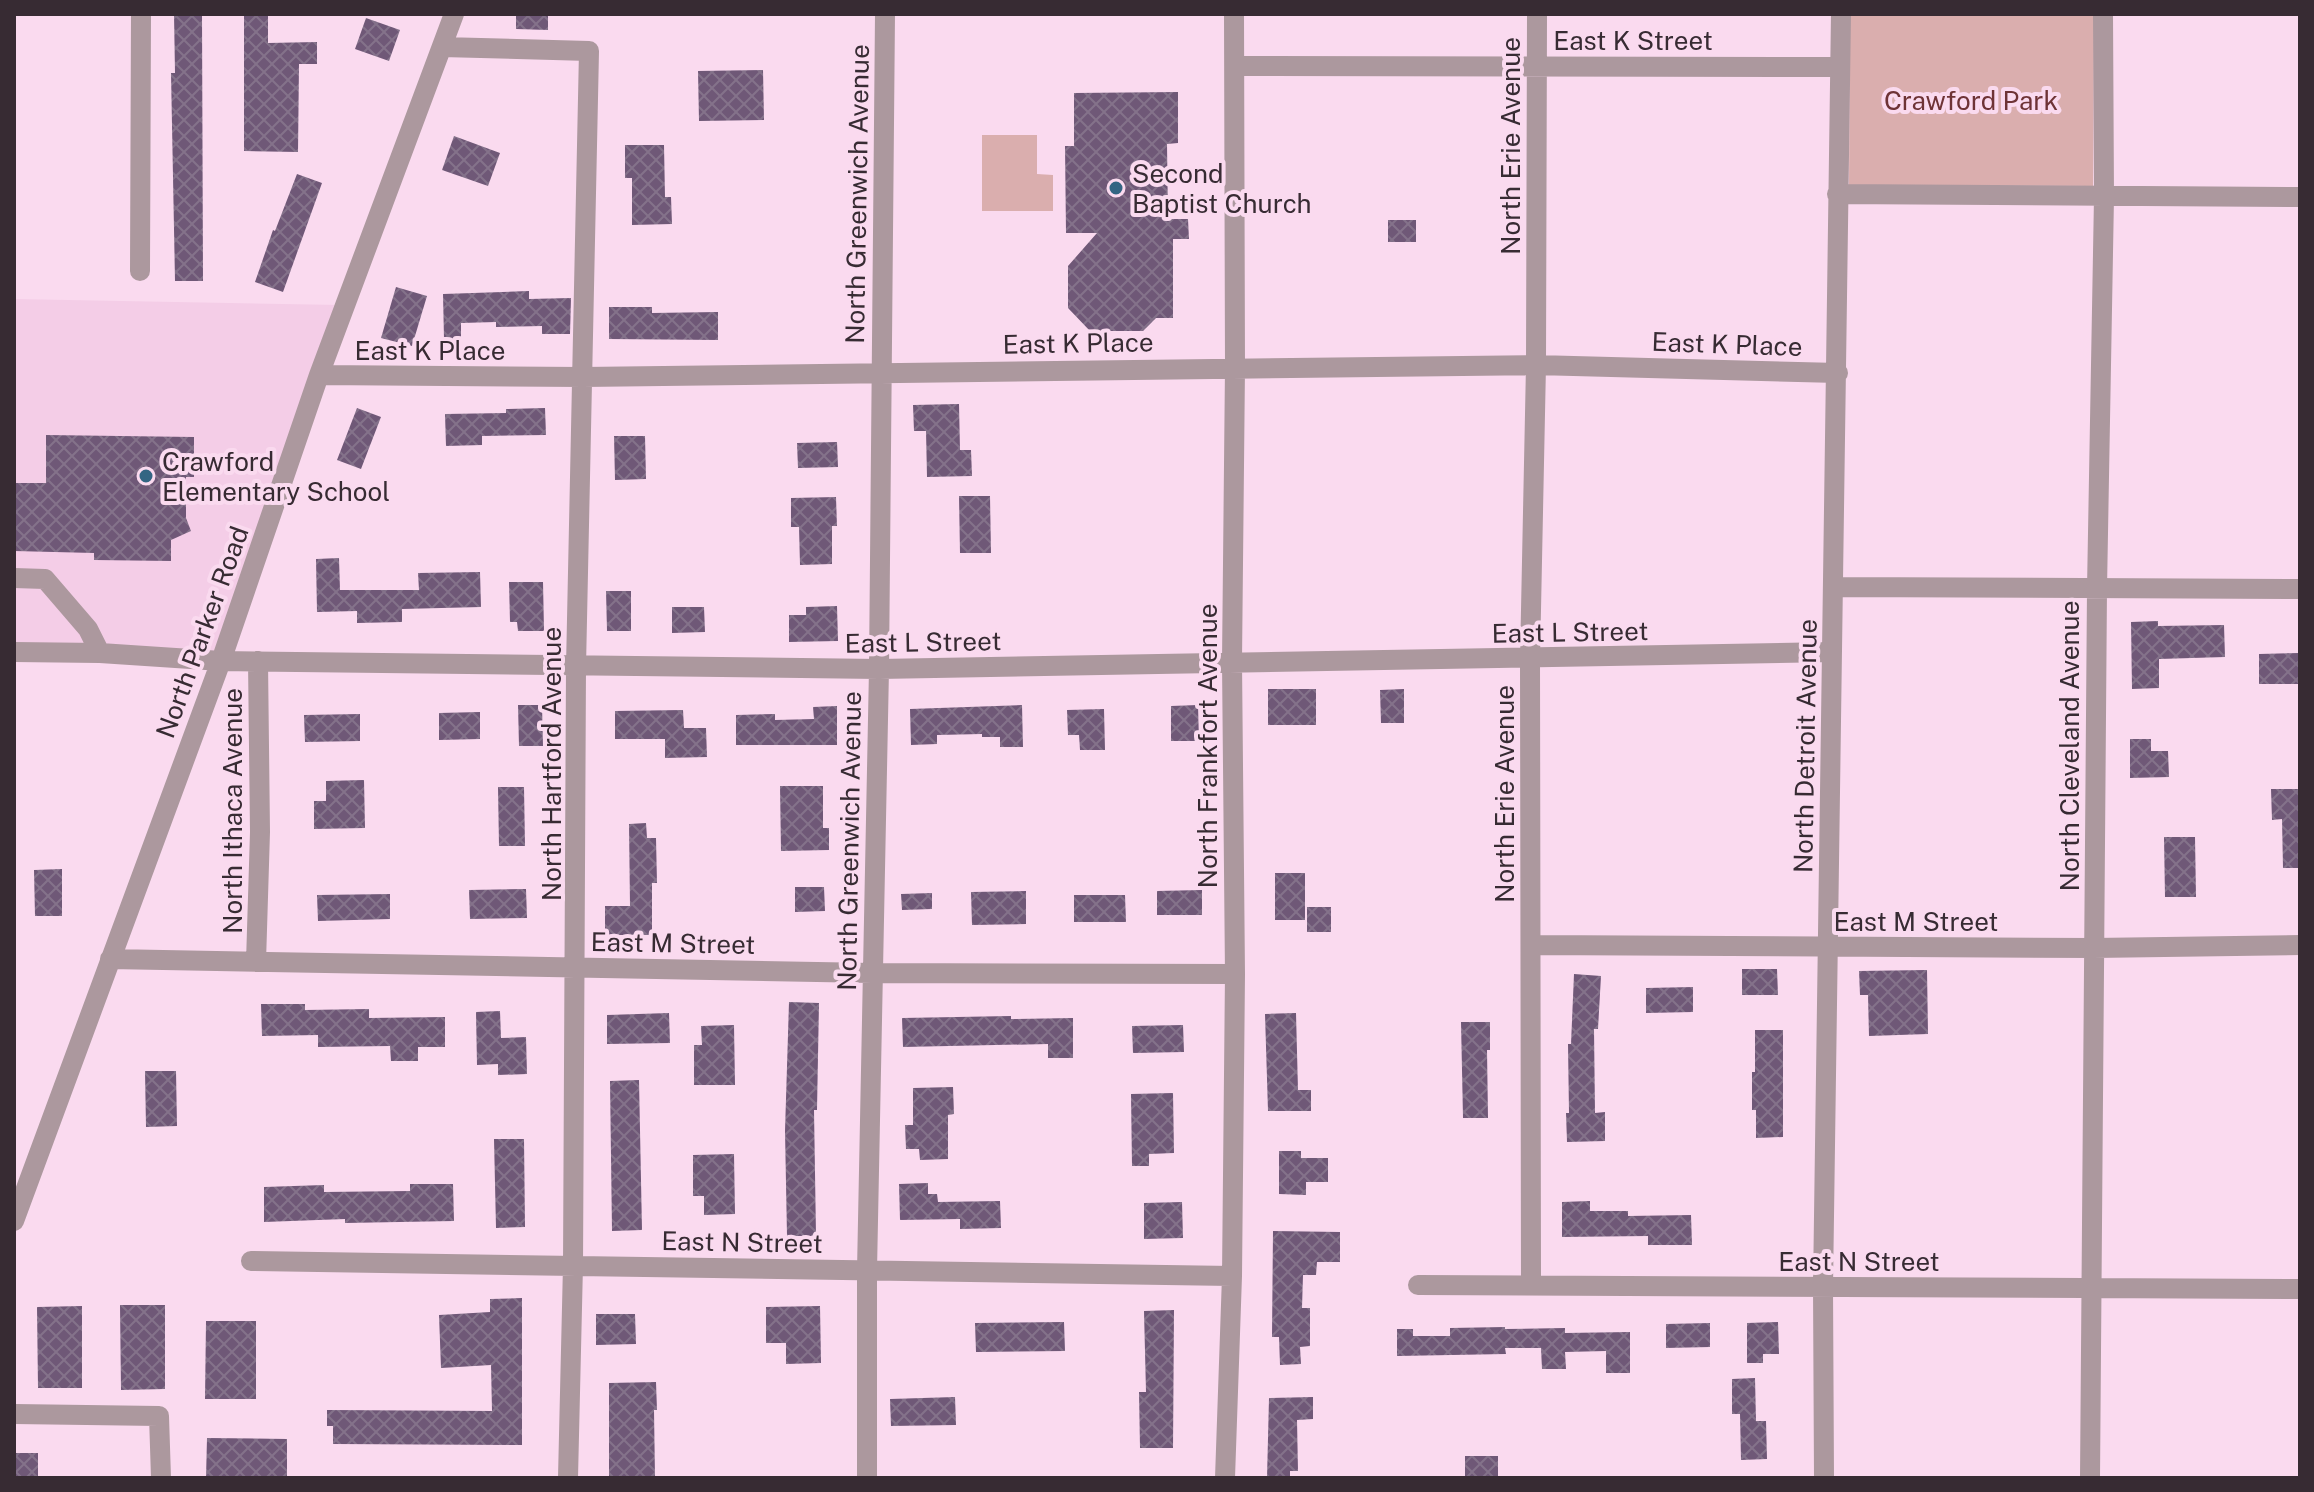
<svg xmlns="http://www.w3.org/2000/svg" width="2314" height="1492" font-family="'Public Sans',sans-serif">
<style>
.built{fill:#f4cde7}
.green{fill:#daaeae}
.building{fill:url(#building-cross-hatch)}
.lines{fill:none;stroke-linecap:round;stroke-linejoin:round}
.minor{stroke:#ac989e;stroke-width:20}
.poi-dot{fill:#336583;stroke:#fadaef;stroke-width:3}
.labels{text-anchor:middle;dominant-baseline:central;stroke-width:8;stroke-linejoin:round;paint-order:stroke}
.street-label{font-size:26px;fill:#372b33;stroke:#fadaef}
.park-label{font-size:26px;fill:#6e3336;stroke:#fadaef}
.poi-label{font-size:26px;fill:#372b33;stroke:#fadaef;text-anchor:start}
</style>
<defs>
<pattern id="building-cross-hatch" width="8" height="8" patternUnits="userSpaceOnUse" patternTransform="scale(2)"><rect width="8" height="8" fill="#6f5877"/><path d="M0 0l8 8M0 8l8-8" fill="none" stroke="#84728a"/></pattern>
</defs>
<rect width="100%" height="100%" fill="#fadaef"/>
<path class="built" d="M14,299l326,6 -123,347 -203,-4z"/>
<path class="green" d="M1850,14h244l-1,172 -244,-1z
M982,135h55v39l16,1v36h-71z"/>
<path class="building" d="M174,14h28l1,267h-28l-4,-208h4z
M244,14h24v29l49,-1v22h-18l-1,88 -54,-1z
M516,14h32v16l-32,-1z
M366,18l34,12 -11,31 -34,-12z
M763,70l1,50 -65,1 -1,-50z
M1178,92v51l-11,1 1,75h20l1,20h-16v79h-17l-13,13h-53l-22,-23v-42l29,-33h-31l-1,-87h9v-53z
M454,136l46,17 -12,33 -46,-16z
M625,145h39l1,52h6l1,27 -40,1v-47h-7z
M297,174l25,9 -39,109 -28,-10 18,-52 2,1z
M1388,220h28v22h-28z
M396,287l31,9 -15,50 -31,-8z
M529,291v8l42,-1 -1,36h-28v-8l-46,1v-5l-35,1v16h-17l-1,-45z
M609,307h43v6l66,-1v28l-109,-1z
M959,404l1,46h11l1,26 -45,1 -1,-46h-12l-1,-26z
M357,408l24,9 -20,52 -24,-9z
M545,408l1,27 -64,1v9l-36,1 -1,-32 61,-1v-4z
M46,435l148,2v40h-8v41l5,13 -20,9v21l-77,-1v-7l-80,-2v-68h32z
M614,436h31l1,43 -31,1z
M837,442l1,25 -40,1 -1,-25z
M959,496h31l1,57h-31z
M836,497l1,29h-5v38l-32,1 -1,-38h-8v-29z
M339,558l1,32h79l-1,-17 62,-1 1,35 -79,2v13l-45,1v-12l-40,1 -1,-53z
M509,582h34l1,49h-26l-1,-9h-7z
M606,591h25v40h-24z
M837,606l1,35 -49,1v-27h17v-8z
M672,607h32l1,25 -33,1z
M2158,621v5l66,-1 1,32 -66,2v29l-27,1 -1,-67z
M2300,653v31h-41v-30z
M1268,689h48v36h-48z
M1404,689v34h-23l-1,-33z
M518,705h24l1,41h-24z
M1022,705l1,42h-23v-10h-18v-3l-45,1v9l-26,1 -1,-36z
M1198,705l1,36h-28v-35z
M837,706v39h-101v-30l39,-1v6l39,-1 -1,-12z
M1104,709l1,41h-25l-1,-15h-11l-1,-25z
M683,710l1,18h22l1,29 -42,1v-19h-50v-28z
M480,712v27l-41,1v-27z
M360,714v27l-55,1 -1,-27z
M2130,739h21v12h17l1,26 -39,1z
M364,780l1,48 -51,1v-28h12v-20z
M780,786h43v42h6v22l-48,1z
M498,787h26l1,59h-26z
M2271,789h29v79h-17l-1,-49 -10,1z
M646,823l1,15h9l1,45h-5v52h-47v-29h25l-1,-82z
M2164,837h31l1,60h-31z
M62,869v47h-27l-1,-46z
M1275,873h30v47h-30z
M795,887h29l1,24 -30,1z
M526,889l1,29 -57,1 -1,-29z
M1202,890v25h-45v-24z
M1026,891v33l-54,1 -1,-33z
M932,893v16l-30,1 -1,-16z
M390,894v25l-72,2 -1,-26z
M1074,895h51l1,27h-52z
M1307,907h24v25h-24z
M1742,969h35l1,26h-36z
M1927,970l1,64 -59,2 -1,-41h-8l-1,-24z
M1574,974l27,2 -3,53h-4l1,84 10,-1v29l-38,1 -1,-29h3l-1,-69h3z
M1693,987v25l-47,1v-25z
M789,1002l30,1 -2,107h-3l2,126h-29l-2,-105z
M261,1004h44v6l64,-1v9l76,-1v30h-27v14h-27l-1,-15 -72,1v-12l-56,1z
M500,1011l1,27 25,-1 1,37 -29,1v-11l-21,1 -1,-53z
M669,1013l1,30 -63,1v-29z
M1296,1013l2,77h13v21h-43l-3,-97z
M1011,1016v3l62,-1v40h-25v-14l-145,3 -1,-29z
M1461,1022h29v28h-3l1,68h-25z
M734,1025l1,60h-41v-40h8l-1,-19z
M1183,1025l1,27 -51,1 -1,-27z
M1755,1030h28v107l-27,1v-28h-4v-38h3z
M145,1071h31l1,55 -31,1z
M639,1080l3,150 -30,1 -2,-150z
M953,1087l1,27 -6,1v44l-28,1 -1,-11h-13l-1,-24h8v-37z
M1173,1093l1,60 -25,1v12h-17l-1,-72z
M494,1139h30l1,88 -29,1z
M1279,1151h22v7h27v24h-22v13l-27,-1z
M734,1154l1,60 -31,1v-19h-11v-41z
M928,1183v11h9l1,8 62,-1 1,27 -41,1v-10l-60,1 -1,-36z
M410,1184h43l1,37 -109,2v-4l-81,3v-35l60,-2v7l86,-1z
M1590,1201v10h38v5l63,-1 1,30h-44v-9l-86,1v-35z
M1182,1202l1,36 -39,1v-36z
M1273,1231l67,1v30h-23l-1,13h-13l-1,33h8v38l-10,1 1,17 -21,1 -1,-28h-7z
M522,1298v147l-189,-1v-18h-6v-16l165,1 -1,-46 -50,3 -2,-53 51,-3v-13z
M120,1305h45v84l-44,1z
M82,1306v82h-44l-1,-81z
M820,1306l1,57 -35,1v-21h-20v-36z
M1174,1310l-1,138h-33l-1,-56h7l-2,-81z
M596,1314h39l1,30 -40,1z
M206,1321h50v78h-51z
M1064,1322l1,29 -89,1 -1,-29z
M1778,1322l1,32h-16v9h-16v-40z
M1710,1323v24l-44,1v-24z
M1505,1327v2l60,-1v5l65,-1v41h-24v-22l-41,1 1,17h-24l-1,-21h-36l1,6 -109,2v-27h16v7h37v-8z
M1755,1378l1,43h10l1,38 -26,1 -1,-46h-8v-35z
M656,1382l1,28h-3l1,68h-46v-95z
M955,1397l1,28 -65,1 -1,-27z
M1313,1397v22l-16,1 1,51h-8v7h-23l2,-80z
M207,1438l80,1v39h-81z
M14,1453h24v25h-24z
M1465,1456h33v22h-33z"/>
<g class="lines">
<path class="minor" d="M442,47l147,4 -13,616 -3,598 -5,213
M1235,66l605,1
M1837,194l463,3
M140,271l1,-257
M319,375l264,2 953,-12 302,8
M14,578l31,1 43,50 12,24
M1833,587l467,2
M14,652l86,1 121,8 658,8 953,-17
M1531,945l563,3 206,-3
M110,959l762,14 363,1
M256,962l4,-130 -2,-171
M14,1221l207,-560 98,-286 135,-361
M251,1261l981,15
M1418,1285l882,4
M1531,1285l-1,-626 6,-294 1,-351
M14,1414l145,2 2,62
M867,1478v-207l12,-602 6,-655
M1225,1478l7,-202 3,-302 -3,-312 3,-295 -1,-353
M1824,1478l-1,-191 18,-1273
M2090,1478l7,-889 7,-392 -1,-183"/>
</g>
<g class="poi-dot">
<circle cx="1116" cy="188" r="8"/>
<circle cx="146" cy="476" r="8"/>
</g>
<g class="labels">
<g class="street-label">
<text x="1633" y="40">East K Street</text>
<text transform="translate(1510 146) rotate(-90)">North Erie Avenue</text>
<text transform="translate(857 194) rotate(-89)">North Greenwich Avenue</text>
<text transform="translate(1078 343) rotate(-1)">East K Place</text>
<text transform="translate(1727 344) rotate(2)">East K Place</text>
<text x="430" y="350">East K Place</text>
<text transform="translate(202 632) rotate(-70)">North Parker Road</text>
<text transform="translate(1570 632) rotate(-1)">East L Street</text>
<text transform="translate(923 642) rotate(-1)">East L Street</text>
<text transform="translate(1207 746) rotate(-90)">North Frankfort Avenue</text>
<text transform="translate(1805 746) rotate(-89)">North Detroit Avenue</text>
<text transform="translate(2069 746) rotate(-90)">North Cleveland Avenue</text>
<text transform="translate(551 764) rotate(-90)">North Hartford Avenue</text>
<text transform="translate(1504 794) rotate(-90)">North Erie Avenue</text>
<text transform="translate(232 811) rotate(-90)">North Ithaca Avenue</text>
<text transform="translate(849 841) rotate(-89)">North Greenwich Avenue</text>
<text x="1916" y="921">East M Street</text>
<text transform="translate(673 943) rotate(1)">East M Street</text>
<text transform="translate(742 1242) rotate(1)">East N Street</text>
<text x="1859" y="1261">East N Street</text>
</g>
<g class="park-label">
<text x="1971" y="100">Crawford Park</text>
</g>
<g class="poi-label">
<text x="1132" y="173">Second<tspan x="1132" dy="30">Baptist Church</tspan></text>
<text x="162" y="461">Crawford<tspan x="162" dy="30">Elementary School</tspan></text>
</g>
</g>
<rect width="2314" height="1492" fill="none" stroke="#372b33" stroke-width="32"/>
</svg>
